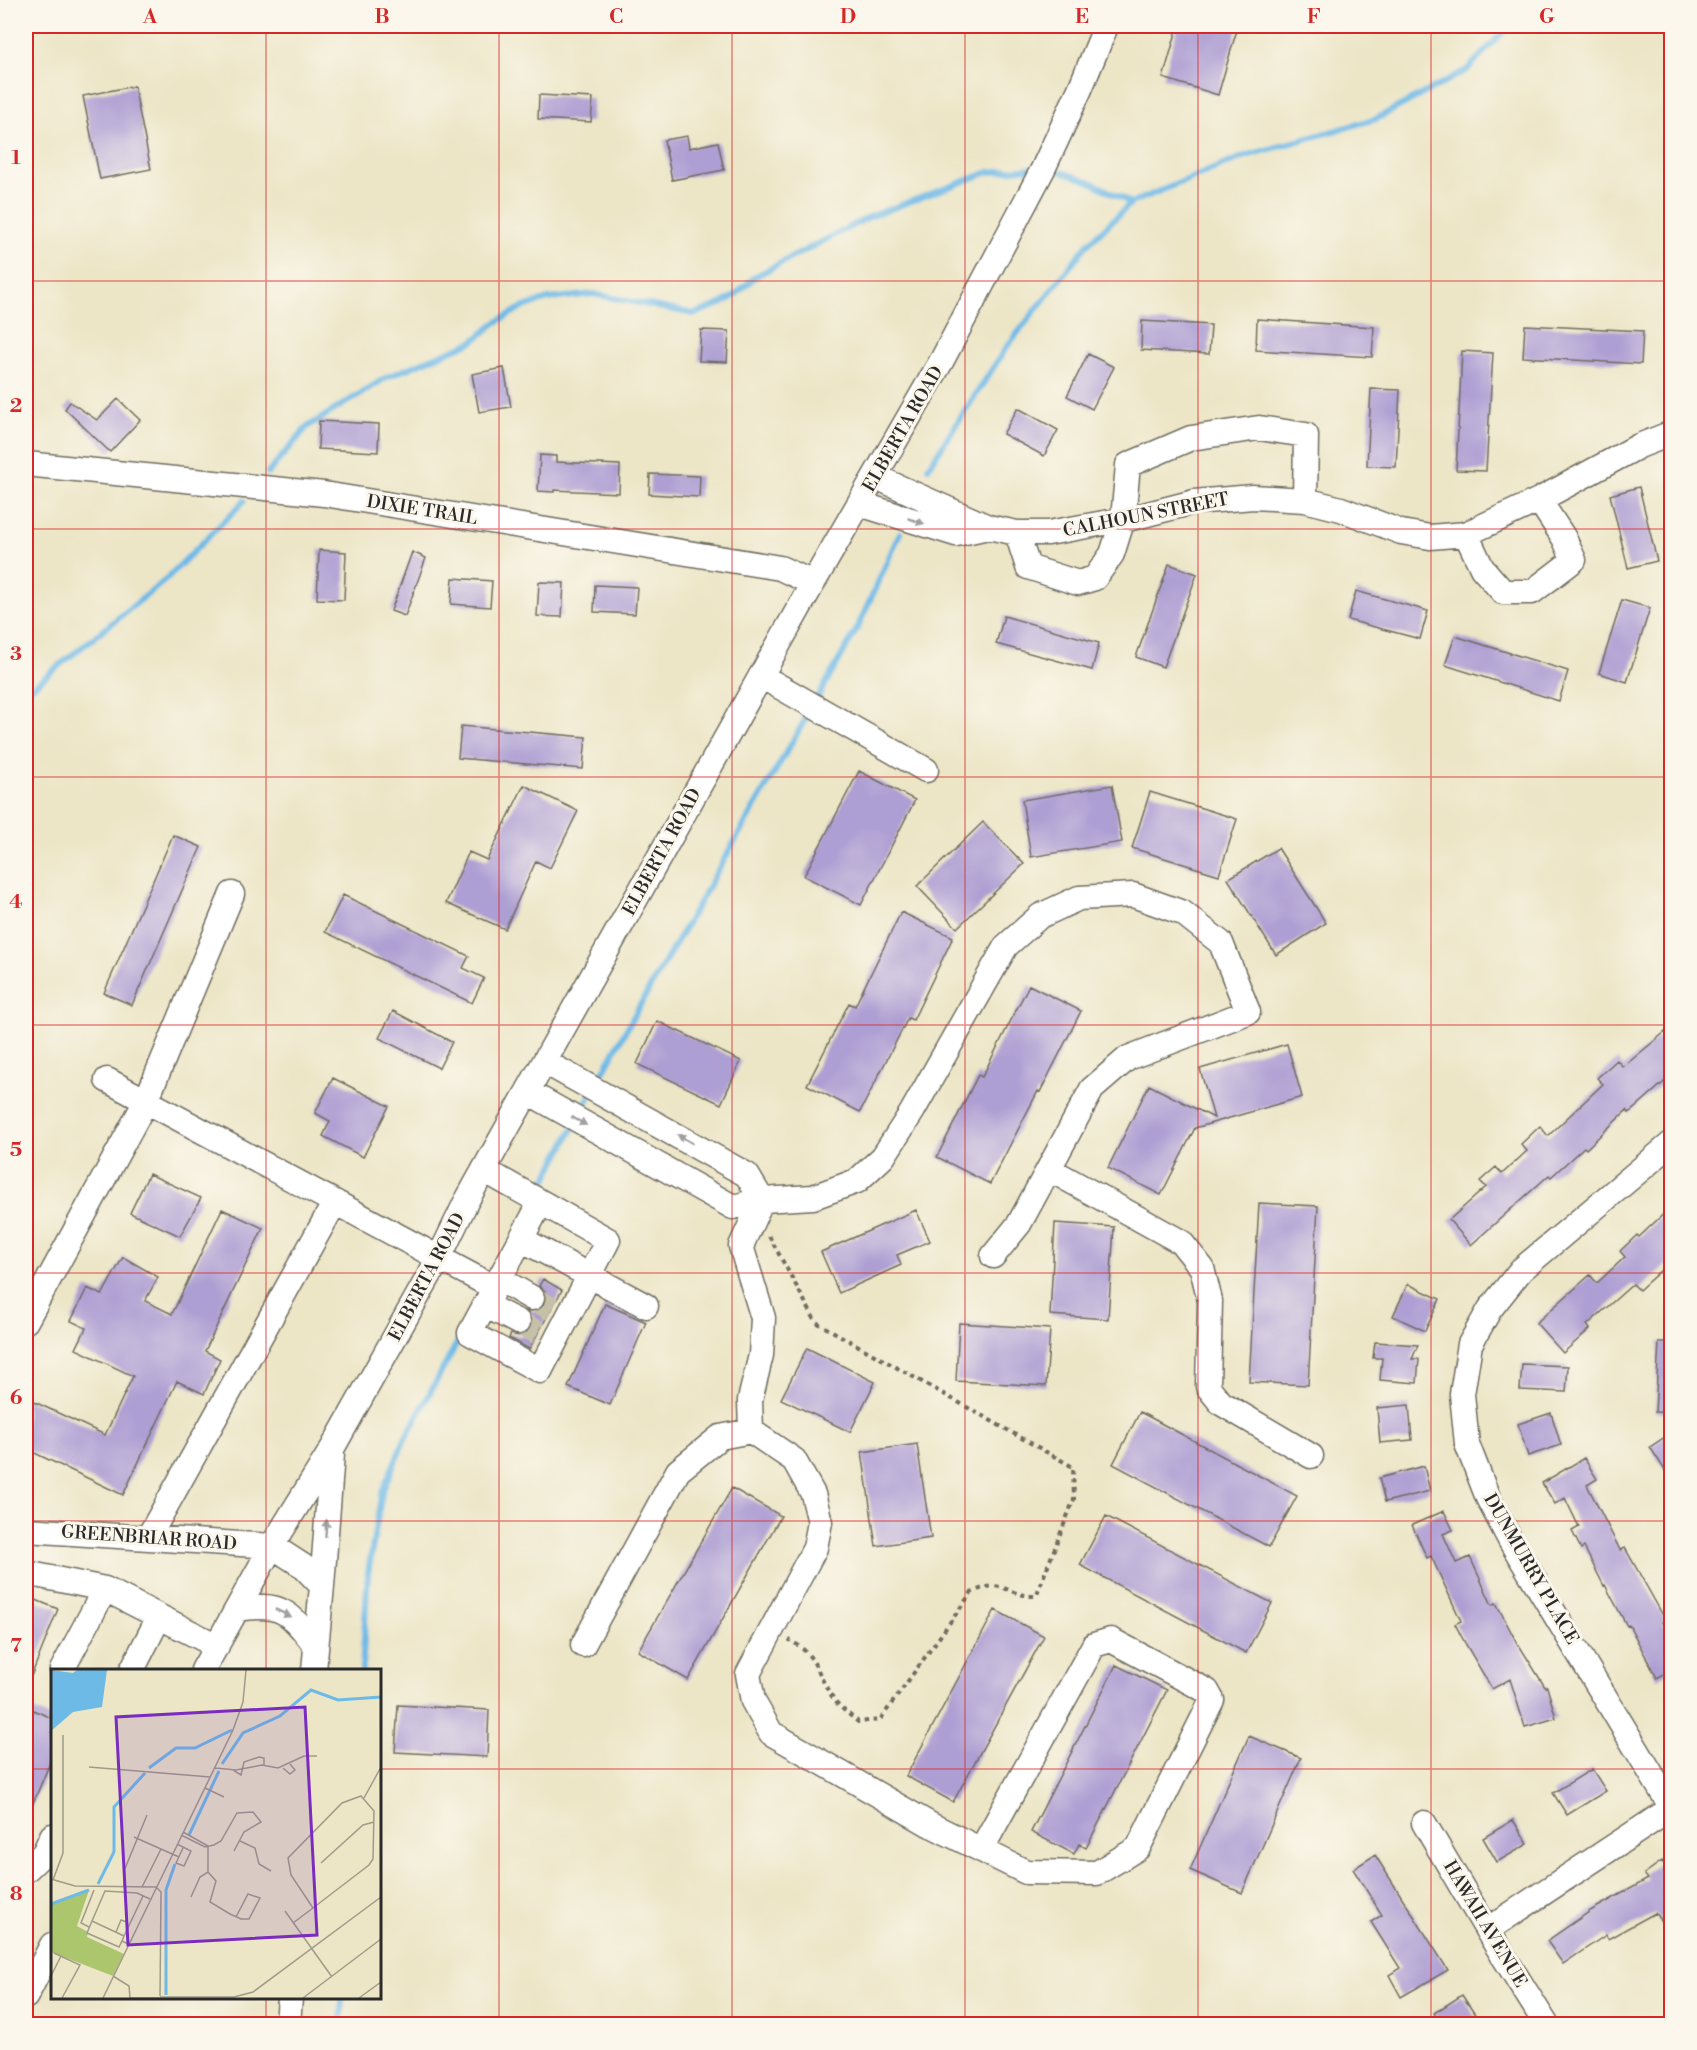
<svg xmlns="http://www.w3.org/2000/svg" width="1697" height="2050" font-family="'Libre Bodoni',serif">
<style>
.lines{fill:none;stroke-linecap:round;stroke-linejoin:round}
.stream{stroke:#6ebae7;stroke-width:6}
.building{fill:#ad9ed3}
.minor-tunnel{stroke:#c5c0a7;stroke-width:24;stroke-dasharray:24 12;stroke-linecap:butt}
.minor-casing{stroke:#6f6c61;stroke-width:27}
.path{stroke:#6f6c61;stroke-width:4;stroke-dasharray:4.5 4.5;stroke-linecap:butt}
.minor{stroke:#fff;stroke-width:24}
.oneway{fill:#a0a0a0}
.grid{fill:none;stroke:#d62828;stroke-width:1.5;stroke-opacity:0.55}
.labels{text-anchor:middle;dominant-baseline:central;stroke-width:6;stroke-linejoin:round;paint-order:stroke}
.street-label{font-size:18px;fill:#2b2b2b;stroke:#fbf7ec}
.inset-river{fill:none;stroke:#6ebae7;stroke-width:3}
.inset-road{fill:none;stroke:#9f9b88;stroke-width:1.5}
.view{fill:#7b2cbf;fill-opacity:0.15;stroke:#7b2cbf;stroke-width:3}
.inset-edge{fill:none;stroke:#2b2b2b;stroke-width:3}
.neatline{fill:none;stroke:#d62828;stroke-width:2}
.grid-label{font-size:20px;text-anchor:middle;font-weight:bold;fill:#d62828}
</style>
<rect width="100%" height="100%" fill="#fbf7ec"/>
<filter id="ink" filterUnits="userSpaceOnUse"><feTurbulence type="fractalNoise" baseFrequency=".0167" numOctaves="2"/><feDisplacementMap in="SourceGraphic" scale="12" xChannelSelector="R" yChannelSelector="G"/><feConvolveMatrix kernelMatrix="1 2 1 2 8 2 1 2 1" color-interpolation-filters="sRGB"/></filter>
<filter id="wash" filterUnits="userSpaceOnUse"><feTurbulence type="fractalNoise" baseFrequency=".008" numOctaves="4" result="noise"/><feDisplacementMap in="SourceGraphic" scale="24" xChannelSelector="R" yChannelSelector="G"/><feGaussianBlur stdDeviation="1.35" result="paint"/><feColorMatrix in="noise" values="0 0 0 0 0 0 0 0 0 0 0 0 0 0 0 0 0 1.4 0 .05"/><feComposite in="paint" operator="in"/></filter>
<g filter="url(#wash)">
<rect width="100%" height="100%" fill="#ece5c6"/>
<g class="lines">
<path class="stream" d="M1062,172l29,10 40,21
M928,468l78,-120 80,-102 45,-43 114,-47 131,-37 91,-49 42,-44
M268,473l39,-46 80,-50 85,-35 23,-19 26,-15 27,-9 45,-5 101,20 27,-10 13,-8 22,-20 113,-59 120,-45 44,-4
M26,692l137,-110 81,-81
M815,702l42,-73 43,-96
M596,1085l40,-73 174,-301
M580,1114l11,-20
M538,1194l38,-71
M362,1670l6,-97 14,-81 23,-53 58,-107
M341,2024l1,-26"/>
</g>
<g id="blocks">
<path class="building" d="M1178,26h60l-20,69 -55,-17z
M134,86l17,83 -51,10 -17,-83z
M539,95l54,3 -2,24 -53,-3z
M687,136l2,12 29,-6 6,28 -52,10 -8,-40z
M1257,319l117,8 -2,30 -116,-7z
M1142,321l69,4 -2,29 -68,-4z
M1525,325l118,6 -2,33 -118,-7z
M701,330l28,1 -2,31 -28,-1z
M1462,351l31,2 -7,118 -30,-1z
M1088,354l26,13 -22,42 -25,-13z
M504,368l7,39 -32,5 -7,-38z
M1371,389l29,1 -4,77 -29,-1z
M118,399l22,21 -30,32 -45,-43 5,-7 27,18z
M1018,408l40,22 -14,26 -41,-22z
M319,421l60,3 -1,28 -60,-3z
M540,455l16,1v6l64,3 -1,28 -65,-3v2l-16,-1z
M650,474l50,2 -1,21 -50,-3z
M1639,487l18,74 -29,7 -18,-73z
M319,550l27,2 -2,48 -27,-1z
M412,552l14,6 -21,58 -14,-5z
M1169,564l28,10 -34,93 -27,-10z
M453,578l39,3 -2,26 -39,-3z
M539,582l25,1 -2,34 -25,-1z
M595,585l42,2 -2,27 -41,-2z
M1356,591l72,20 -8,28 -72,-19z
M1622,600l28,8 -23,74 -28,-9z
M1004,616l95,27 -7,27 -96,-26z
M1455,636l113,35 -9,30 -114,-36z
M461,726l125,11 -3,32 -125,-11z
M859,771l56,29 -54,105 -57,-29z
M524,785l54,26 -28,57 -14,-7 -31,68 -59,-26 23,-51 18,8z
M1112,785l10,57 -91,15 -9,-57z
M1150,792l87,27 -18,56 -87,-27z
M983,822l41,42 -67,64 -40,-42z
M173,835l28,12 -69,158 -28,-12z
M1278,848l48,75 -50,32 -48,-76z
M343,895l126,61 -6,12 21,10 -12,25 -147,-71z
M901,912l52,25 -40,83 -5,-2 -48,94 -53,-27 42,-82 6,3z
M1029,985l52,26 -41,81 -2,-1 -48,93 -53,-27 41,-82 4,2z
M393,1011l59,31 -13,26 -60,-30z
M657,1021l84,40 -20,43 -84,-40z
M1665,1032l6,8v36l-42,37 -2,-3 -41,39 -2,-2 -33,30 -2,-2 -78,70 -22,-25 37,-33 -6,-6 16,-14 6,7 25,-23 -6,-7 19,-18 8,10 55,-52 -6,-6 20,-18 6,7z
M1287,1044l15,53 -107,31 -34,67 -53,-27 41,-83 65,33 -14,-49z
M333,1078l56,28 -26,51 -40,-21 7,-15 -15,-8z
M149,1174l52,24 -21,38 -50,-23z
M1259,1203l59,3 -10,179 -59,-3z
M1671,1207v54l-32,29 -6,-6 -46,41 3,4 -27,24 -27,-30 54,-48 7,8 28,-26 -5,-6 17,-16 2,2z
M222,1209l41,19 -58,123 15,8 -16,35 -27,-13 -54,114 -97,-46v-51l79,37 28,-59 -57,-27 10,-21 -15,-7 16,-33 15,7 21,-38 35,20 -13,24 27,13z
M916,1210l14,31 -33,14 4,10 -62,28 -18,-41z
M1055,1223l59,4 -6,92 -58,-4z
M543,1279l19,11 -33,59 -20,-11 2,-4 8,2 7,-2 4,-5 2,-7 -2,-7 -4,-4h13l6,-6 1,-8 -1,-6 -6,-5z
M1408,1284l32,15 -15,32 -32,-15z
M605,1304l41,18 -36,83 -42,-18z
M959,1323l91,6 -4,57 -90,-5z
M1375,1342l43,3 -6,14h7l-2,24 -37,-3 2,-22h-9z
M1659,1342h12v71l-16,-1z
M807,1348l68,34 -25,50 -69,-33z
M1522,1364l46,2 -2,26 -46,-2z
M1409,1405l3,35 -32,3 -3,-35z
M1140,1412l157,84 -28,51 -156,-83z
M1551,1413l10,32 -33,11 -10,-32z
M1671,1433v47l-21,-33z
M917,1444l14,94 -55,8 -14,-94z
M1584,1458l13,21 -10,6 33,65 5,-2 40,71 -3,3 9,19v29l-14,8 -28,-53 -2,1 -22,-41 -1,1 -20,-39 -3,2 -9,-18 7,-4 -14,-29 -10,6 -13,-21z
M1424,1466l6,25 -45,11 -6,-24z
M732,1488l49,28 -93,164 -50,-29z
M1444,1511l9,19 -10,4 13,29 14,-6 22,48 4,-2 22,42h1l26,42h2l9,31 -31,9 -15,-48 -18,10 -27,-46 -10,-19 6,-3 -30,-65 -4,2 -15,-33z
M1106,1516l166,87 -26,50 -166,-88z
M26,1596l32,13 -32,80z
M995,1610l49,26 -91,166 -47,-26z
M1116,1665l51,25 -81,158 -7,-4 -5,10 -43,-22z
M398,1705l91,5 -2,47 -92,-5z
M26,1707l26,11v40l-26,62z
M1249,1736l52,22 -59,135 -52,-23z
M1592,1769l14,22 -39,24 -14,-22z
M1513,1820l15,24 -31,18 -14,-24z
M1375,1855l73,115 -47,27 -12,-22 11,-7 -29,-46 11,-7 -29,-46z
M1662,1861l9,13v61l-16,-22 -47,26 -2,-4 -43,29 -16,-23 45,-31 56,-31 -4,-5z
M1462,1995l20,30h-41l-7,-12z"/>
</g>
</g>
<g filter="url(#ink)">
<use href="#blocks" fill-opacity="0" stroke="#6f6c61" stroke-width="1.5"/>
<g class="lines">
<path class="minor-tunnel" d="M532,1298l20,11
M518,1322l20,11"/>
<g class="minor-casing">
<path id="minor" d="M26,464l298,30 456,74 33,15
M876,477l112,50 29,6h31l84,-15 62,-16 59,-5 52,3 36,9 60,23 29,5 36,-3 73,-34 100,-54 33,-13
M860,504l96,30 32,-7
M1017,533l11,34 50,16 17,-5 17,-24 11,-35 5,-54 63,-27 68,-10 47,7 -1,65
M1466,534l16,34 21,24h29l42,-32 -10,-22 -25,-38
M761,676l165,94
M545,1062l202,113 15,25
M107,1080l388,208
M528,1092l205,115 29,-7 51,-3 44,-16 26,-24 29,-45 94,-166 34,-30 39,-18 54,-3 50,18 38,30 27,69 -120,46 -36,31 -73,135 -26,32
M1049,1169l132,73 21,26 8,33 -2,86 13,16 90,53
M484,1170l124,70 -68,131 -70,-38 71,-131
M521,1239l125,67
M499,1279l33,19
M485,1305l33,17
M26,1321l120,-220 86,-207
M751,1431l-1,-31 11,-45 2,-37 -22,-72 21,-46
M26,1530l246,16 31,20 19,20 -8,84
M148,1538l187,-336
M26,1573l79,16 112,57
M322,1586l10,-132
M237,1609c46,-7 52,3 79,37
M583,1645l95,-174 42,-34 31,-6 43,29 19,34 7,28 -5,26 -67,126 5,27 18,32 158,91 97,48 71,1 41,-25 74,-148 -5,-9 -96,-51 -17,5 -113,205
M62,1670l43,-81
M132,1670l27,-53
M203,1670l69,-124 60,-97 107,-191 27,-56 35,-63 312,-556 129,-223 101,-191 37,-80 26,-63
M1424,1823l63,107 59,94
M26,1870l18,-17 8,-17
M1487,1930l185,-122 -162,-268 -22,-42 -21,-54 -5,-50 8,-50 20,-35 31,-39 151,-127
M26,1996l26,-51
M288,2024l2,-26"/>
</g>
<path class="path" d="M769,1236l47,86 257,145 1,32 -38,97c-29,1 -31,-20 -65,-3l-91,127 -22,2c-8,-7 -18,-14 -24,-23 -17,-22 -16,-45 -45,-59"/>
<use href="#minor" class="minor"/>
</g>
<defs><path id="oneway-solid" d="M-6-.8H1V-3.2L6.5 0L1 3.2V.8H-6Z" transform="scale(1.5)"/></defs>
<g class="oneway">
<use href="#oneway-solid" transform="translate(916 521) rotate(18)"/>
<use href="#oneway-solid" transform="translate(579 1121) rotate(29)"/>
<use href="#oneway-solid" transform="translate(685 1139) rotate(-151)"/>
<use href="#oneway-solid" transform="translate(326 1528) rotate(-86)"/>
<use href="#oneway-solid" transform="translate(283 1613) rotate(26)"/>
</g>
</g>
<path class="grid" d="M266,26v1644M499,26v1998M732,26v1998M965,26v1998M1198,26v1998M1431,26v1998M26,281h1646M26,529h1646M26,777h1646M26,1025h1646M26,1273h1646M26,1521h1646M26,1769h26M380,1769h1292M266,1998v26"/>
<g class="labels">
<g class="street-label">
<text transform="translate(903 429) rotate(-60)">ELBERTA ROAD</text>
<text transform="translate(422 510) rotate(9)">DIXIE TRAIL</text>
<text transform="translate(1146 515) rotate(-11)">CALHOUN STREET</text>
<text transform="translate(662 852) rotate(-61)">ELBERTA ROAD</text>
<text transform="translate(427 1277) rotate(-62)">ELBERTA ROAD</text>
<text transform="translate(149 1538) rotate(4)">GREENBRIAR ROAD</text>
<text transform="translate(1531 1569) rotate(60)">DUNMURRY PLACE</text>
<text transform="translate(1485 1924) rotate(59)">HAWAII AVENUE</text>
</g>
</g>
<g transform="translate(51 1669)">
<rect width="330" height="330" fill="#ece5c6"/>
<path d="M38,221l-12,36 11,6 -1,5 37,17 -11,22 -62,-24v-49z" fill="#abc66d"/>
<path d="M0,1l22,3 4,-3h30l-5,37 -29,5 -22,19z" fill="#6ebae7"/>
<path class="inset-river" d="M171,95l21,-31 37,-17 31,-26 27,10 43,-3M98,99l27,-20h19l37,-18M138,166l30,-64M47,215l16,-32v-45l31,-34M0,235l38,-14M115,326v-105l9,-26"/>
<path class="inset-road" d="M38,98l121,10M164,99l21,2 26,-5 16,3 26,-12h13M232,99l7,6 5,-4 -5,-6M182,101l8,5 3,-13 15,-5 5,1v7M154,119l19,9M313,129l17,-31M132,163l25,14M130,166l24,12 9,-2 7,-4 16,-28 16,-1 8,10 -17,10 -10,19M83,168l45,20M189,172l15,7 4,16 12,7M126,175l14,7 -7,15 -8,-3 7,-15M157,178v25M270,194l42,-38 11,-3M0,210l24,7 81,1 5,5 -1,104M2,211l10,-27v-118M73,218v-16l23,-56M91,218l19,-38M140,228l9,-20 8,-5 8,9 -6,21 20,12 11,5h8l11,-21 -12,-4 -12,23M234,242l47,66M41,252l13,-30 32,2 13,6M242,254l20,-15 56,-43 4,-6 1,-48 -13,-15 -19,7 -54,55 3,17 22,33M38,258l-8,-4 13,-33M65,263l5,-12 6,2M73,267l19,-40M71,272l2,-5 -32,-15 -5,12 32,14 3,-6 6,3M3,284l26,12 -18,33M0,307l10,-20M62,307l16,10 1,12M109,328h74l19,-5 128,-95M52,329l130,-268 10,-28 3,-32M79,329h30M252,329l78,-59M308,329l22,-16"/>
<path class="view" d="M254,38l12,228 -189,10 -12,-228z"/>
<rect width="330" height="330" class="inset-edge"/>
</g>
<rect width="1697" height="2050" fill="none" stroke="#fbf7ec" stroke-width="66"/>
<rect x="33" y="33" width="1631" height="1984" class="neatline"/>
<g class="grid-label">
<text x="150" y="23">A</text>
<text x="382" y="23">B</text>
<text x="616" y="23">C</text>
<text x="848" y="23">D</text>
<text x="1082" y="23">E</text>
<text x="1314" y="23">F</text>
<text x="1547" y="23">G</text>
<text x="16" y="164">1</text>
<text x="16" y="412">2</text>
<text x="16" y="660">3</text>
<text x="16" y="908">4</text>
<text x="16" y="1156">5</text>
<text x="16" y="1404">6</text>
<text x="16" y="1652">7</text>
<text x="16" y="1900">8</text>
</g>
</svg>
